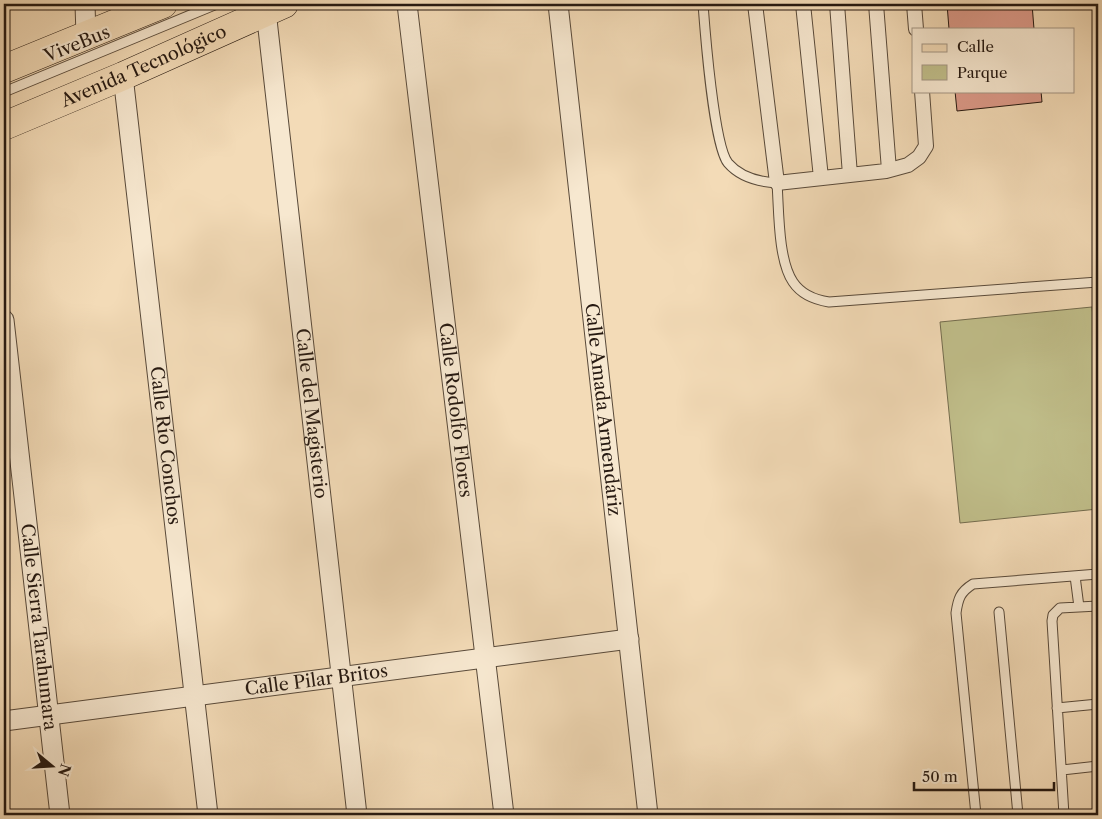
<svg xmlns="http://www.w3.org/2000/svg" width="1102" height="819" font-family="'Libre Caslon Text',serif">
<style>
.green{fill:#c0be8a;stroke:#736c4e}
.building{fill:#dc9a89;stroke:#261911}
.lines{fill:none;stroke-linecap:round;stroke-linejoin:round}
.service-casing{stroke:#594a3a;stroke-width:11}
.pedestrian-casing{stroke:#594a3a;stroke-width:16}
.minor-casing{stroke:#594a3a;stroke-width:21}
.primary-casing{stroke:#261911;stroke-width:29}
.service{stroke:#f7e8d0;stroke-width:9}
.pedestrian{stroke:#f7e8d0;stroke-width:14}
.minor{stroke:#f7e8d0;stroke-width:19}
.primary{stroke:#f3dbb7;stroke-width:28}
.labels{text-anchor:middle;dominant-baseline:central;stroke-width:4.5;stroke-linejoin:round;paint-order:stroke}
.street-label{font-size:18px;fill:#261911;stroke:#f7e8d0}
</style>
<rect width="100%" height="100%" fill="#f3dbb7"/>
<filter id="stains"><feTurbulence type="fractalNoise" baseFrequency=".004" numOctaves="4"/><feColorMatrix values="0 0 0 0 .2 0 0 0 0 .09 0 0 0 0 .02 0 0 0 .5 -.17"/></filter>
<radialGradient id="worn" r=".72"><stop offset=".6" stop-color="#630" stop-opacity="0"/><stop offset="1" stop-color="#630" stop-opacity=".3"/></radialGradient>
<path class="green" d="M1092,307l6,64v138l-138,14 -20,-201z"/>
<path class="building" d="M947,4h85l2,25h-85z
M955,91h86l1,11 -85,9z"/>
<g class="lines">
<g class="service-casing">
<path id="service" d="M703,4c2,27 11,142 25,159 12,14 32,19 49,20 2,28 1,77 16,99 8,12 23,18 36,20l269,-20
M4,92l213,-88
M1075,576l4,31
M999,612l19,203
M1057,708l41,-4
M1062,770l36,-4
M976,815l-20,-202c2,-14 4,-21 17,-29l125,-10
M1064,815l-12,-194 1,-6 7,-7 38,-2"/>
</g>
<g class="pedestrian-casing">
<path id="pedestrian" d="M755,4l22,179 109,-12 22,-6 11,-8 7,-11 -4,-55
M803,4l18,174
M837,4l13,171
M876,4l13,166
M914,4l2,25"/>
</g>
<g class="minor-casing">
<g id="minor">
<path d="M85,4l1,32"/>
<path id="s1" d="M407,4l97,811"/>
<path id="s2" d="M558,4l90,811"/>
<path id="s3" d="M266,11l91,804"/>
<path id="s4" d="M123,76l85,739"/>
<path id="s5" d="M4,320l56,495"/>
<path id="s6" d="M4,721l625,-82"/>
</g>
</g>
<g class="primary-casing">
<g id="primary">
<path d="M4,69l159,-65"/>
<path id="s7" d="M4,126l119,-50 161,-72"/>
</g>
</g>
<use href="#service" class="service"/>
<use href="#pedestrian" class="pedestrian"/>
<use href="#minor" class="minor"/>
<use href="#primary" class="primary"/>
</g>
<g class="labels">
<g class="street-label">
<text transform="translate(77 44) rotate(-22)">ViveBus</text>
<text stroke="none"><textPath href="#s7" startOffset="152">Avenida Tecnológico</textPath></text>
<text stroke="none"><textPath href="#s1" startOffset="409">Calle Rodolfo Flores</textPath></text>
<text stroke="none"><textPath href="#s2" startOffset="408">Calle Amada Armendáriz</textPath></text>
<text stroke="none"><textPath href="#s3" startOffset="405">Calle del Magisterio</textPath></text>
<text stroke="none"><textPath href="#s4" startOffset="372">Calle Río Conchos</textPath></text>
<text stroke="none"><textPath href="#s5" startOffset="309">Calle Sierra Tarahumara</textPath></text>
<text stroke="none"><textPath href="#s6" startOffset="315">Calle Pilar Britos</textPath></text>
</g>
</g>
<rect width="1102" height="819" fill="none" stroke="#f3dbb7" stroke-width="20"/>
<rect x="5" y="5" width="1092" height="809" fill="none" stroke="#261911" stroke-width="2.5"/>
<rect x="10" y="10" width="1082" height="799" fill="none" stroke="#261911"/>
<rect x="912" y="28" width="162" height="65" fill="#f7e8d0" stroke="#a39584"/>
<rect x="922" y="44" width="25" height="8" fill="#f3dbb7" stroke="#a39584"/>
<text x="957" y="52" font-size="15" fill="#261911">Calle</text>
<rect x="922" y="65" width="25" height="15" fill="#c0be8a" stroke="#a39584"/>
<text x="957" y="78" font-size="15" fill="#261911">Parque</text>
<g transform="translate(52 766) rotate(108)" stroke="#f7e8d0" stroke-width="4" paint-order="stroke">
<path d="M0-4L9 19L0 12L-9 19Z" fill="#261911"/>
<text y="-8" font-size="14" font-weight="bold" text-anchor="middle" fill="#261911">N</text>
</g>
<path d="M914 782v8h140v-8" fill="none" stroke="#261911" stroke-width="2.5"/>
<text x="922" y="782" font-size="15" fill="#261911" stroke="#f7e8d0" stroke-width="4" paint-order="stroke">50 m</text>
<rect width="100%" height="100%" filter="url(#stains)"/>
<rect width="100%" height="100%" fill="url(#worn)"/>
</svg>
